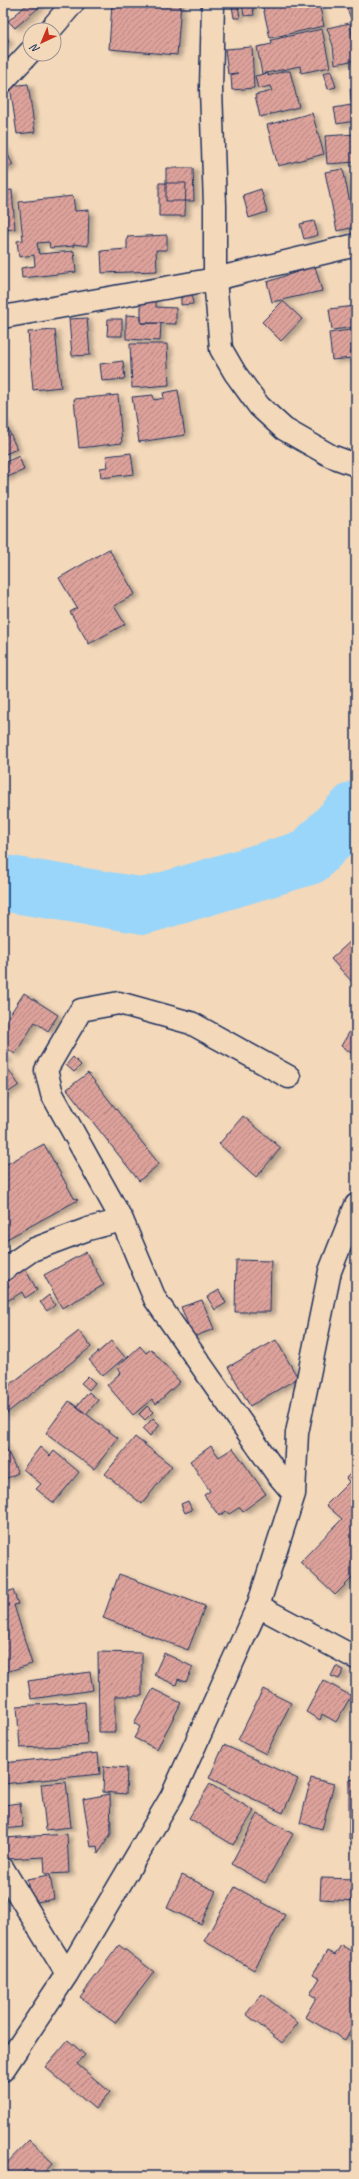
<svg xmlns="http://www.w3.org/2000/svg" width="359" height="2179" font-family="Caveat,sans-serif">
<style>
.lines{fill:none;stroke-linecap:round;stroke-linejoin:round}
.river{stroke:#99d6fa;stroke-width:56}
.building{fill:url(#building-hatch);stroke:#1b2f5e;filter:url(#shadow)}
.street-casing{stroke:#1b2f5e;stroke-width:25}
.street{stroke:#f3d8ba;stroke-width:22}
</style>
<defs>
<pattern id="building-hatch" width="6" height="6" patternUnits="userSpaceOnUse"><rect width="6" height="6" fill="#dca29a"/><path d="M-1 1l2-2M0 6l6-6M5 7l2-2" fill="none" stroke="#b28481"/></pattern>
<filter id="shadow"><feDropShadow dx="4.5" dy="2.5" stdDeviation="2" flood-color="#0004"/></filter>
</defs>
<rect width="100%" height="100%" fill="#f3d8ba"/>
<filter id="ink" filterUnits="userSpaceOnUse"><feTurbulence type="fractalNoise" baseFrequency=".025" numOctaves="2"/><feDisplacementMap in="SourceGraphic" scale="8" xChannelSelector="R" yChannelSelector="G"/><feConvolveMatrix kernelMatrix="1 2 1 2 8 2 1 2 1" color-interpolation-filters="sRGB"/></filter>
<g filter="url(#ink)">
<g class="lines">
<path class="river" d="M3,883l142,23 164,-49 47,-48"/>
</g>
<path class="building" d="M29,3h15l-29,25 -7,-7z
M112,3h69l-4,52 -68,-6z
M242,3h10l2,12 -10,1z
M262,3h57l5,23 -54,12z
M356,3v28l-10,-25z
M238,5l2,13h-6l-2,-12z
M350,23l6,37 -21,4 -2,-18 -6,-18z
M322,29l8,38 -29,6 -1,-7 -38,8 -5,-27 15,-3 -1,-4z
M3,34l6,7 -6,6z
M252,47l2,41 -22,2 -1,-15 7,-2 -10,1 -3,-25z
M284,71h6l9,36 -39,10 -5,-22 17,-4 -2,-5 -12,3 -3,-13 13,-3v3z
M331,71l5,16 -8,2 -5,-16z
M28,84l7,48 -18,2 -7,-48z
M350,88h6v13l-5,1z
M351,105l4,16 -18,3 -3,-16z
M312,113l12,41 -46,12 -11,-41z
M356,134v28l-29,2 -2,-28z
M3,145l10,20 -10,5z
M166,168h27l1,33h-28z
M343,169l12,58 -18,4 -12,-59z
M159,183h27l-1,33h-26z
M261,189l6,23 -18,6 -6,-23z
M12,190l3,39 -12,1v-39z
M73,196l2,15 14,-1 -1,36 -15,-2 1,2 -24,2 -1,-6 -12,1 2,11 35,-3 2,21 -54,6 -1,-10 14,-2 -1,-11 -15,2 -2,-16 6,-1 -4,-38z
M314,221l4,14 -14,4 -4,-15z
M167,235v15h-11l1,21 -55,2 -1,-22 26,-2v-12z
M315,266l7,25 -50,11 -5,-20z
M191,285l2,19 -12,1v-8h-4l-1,-11z
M141,299l15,1v7l20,1v16l-35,-1z
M283,301l19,18 -21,22 -19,-19z
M356,306v21l-24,3 -3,-21z
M126,315l15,1v7h20l-1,18 -34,-2z
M87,318l3,37 -18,1 -3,-37z
M108,319h14v17h-15z
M356,329v22h-5l1,7 -20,2 -3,-27z
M55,330l6,57 -28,3 -5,-58z
M130,344h37l2,41 -37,3z
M123,361l2,18 -23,2 -2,-17z
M178,390l7,45 -46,7 -7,-45 21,-2 1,5 10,-2 -1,-5z
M118,395l4,48 -43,5 -5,-49z
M3,418l14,31 -14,6z
M131,453l3,21 -33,4 -1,-10 8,-1 -2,-11z
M19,456l5,14 -21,9v-16z
M109,549l26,45 -21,12 11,18 -36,20 -19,-32 7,-4 -18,-30z
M353,939l3,3v44l-25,-27z
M24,993l34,22 -10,16 -13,-9 -20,32 -12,-8v-21z
M356,1021v35l-15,-10z
M3,1054l5,4 -5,5z
M73,1057l8,8 -7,7 -8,-7z
M6,1066l13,19 -16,11v-28z
M88,1073l71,91 -20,17 -72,-92z
M243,1116l38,32 -25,29 -37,-33z
M44,1144l30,54 4,2 -75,41v-75z
M86,1252l18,33 -42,23 -18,-33z
M236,1260l35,1 -1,51h-35z
M25,1269l12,21 -12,8 -3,-6 -18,11 -1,-13 6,-4 -3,-5z
M219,1290l7,13 -11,7 -8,-13z
M49,1295l6,10 -8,6 -7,-9z
M202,1300l12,29 -21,8 -12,-30z
M79,1331l12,16 -88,69v-26z
M276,1340l22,38 -48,28 -22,-39z
M111,1341l14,16 -22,19 -14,-16z
M140,1346l6,7 5,-4 29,33 -24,22 -4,-5 -19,16 -26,-30 14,-13 -4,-5z
M88,1376l7,7 -6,7 -8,-7z
M89,1392l9,8 -12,14 -9,-8z
M69,1401l49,37 -24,31 -48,-36z
M147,1406l6,6 -8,8 -6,-6z
M153,1418l7,7 -10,11 -7,-7z
M135,1437l37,29 -30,38 -37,-30z
M3,1442l15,31 -15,7z
M211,1446l8,11 14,-9 33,46 -23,17 -3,-4 -11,7 -3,-3 -7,5 -15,-21 6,-4 -20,-30z
M40,1447l10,9 4,-5 25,21 -25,31 -18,-14 5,-5 -18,-15z
M356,1468v106l-21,21 -35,-33 42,-43 -16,-14 23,-23 -3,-4z
M188,1501l4,9 -7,3 -4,-9z
M119,1574l86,32 -17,44 -85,-32z
M13,1590l5,14 -4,1 18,59 -29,9v-80z
M98,1652l44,1v43h-27v36h-16z
M164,1653l29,14 -7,15 -8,-3 -2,6 -22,-10z
M336,1666l8,4 -5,9 -8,-3z
M90,1672l3,18 -62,9 -3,-18z
M323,1680l28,16 -15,26 -14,-8 -2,6 -14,-8z
M153,1689l28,14 -24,46 -23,-11 6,-11 -6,-4z
M263,1689l28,14 -25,51 -28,-14z
M85,1702l2,43 -67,3 -3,-42z
M224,1745l74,34 -15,34 -74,-35z
M98,1753l2,21 -97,10v-21z
M104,1766l23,2 -1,26 -23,-2z
M311,1778l23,6 -12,45 -22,-6z
M356,1779v60h-7v-59z
M66,1782l5,45 -25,3 -5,-46z
M210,1784l44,27 -21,34 -44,-27z
M110,1794l1,40 -13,20 -1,-8 -6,1 -8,-48z
M20,1803l3,24 -20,2v-24z
M258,1814l35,20 -28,49 -34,-19z
M67,1834l2,39 -24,1 -1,-17 -38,2 -2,-21z
M50,1875l4,24 -23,4 -4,-24z
M182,1875l34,16 -15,33 -34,-16z
M321,1878l35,1v22l-36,-2z
M235,1887l50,28 -31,55 -50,-29z
M119,1945l35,27 -39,51 -35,-26z
M341,1945l15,9v68l-11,18 -40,-23 11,-19 -6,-4 10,-16 -7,-4 14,-23 8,4z
M262,1994l36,29 -16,20 -36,-29z
M68,2040l17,15 -8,9 33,28 -15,17 -50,-42z
M29,2140l24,23 -12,13h-7l-8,-7 -7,7h-6l-10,-9z"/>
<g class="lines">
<g class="street-casing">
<path id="street" d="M213,3l-2,86 4,117v73l6,70 14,24 24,33 25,23 47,27 25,9
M50,30l23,-27
M3,81l27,-29
M3,317l212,-38 141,-34
M289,1077l-98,-54 -72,-20 -38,7 -35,60 6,24 70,126 33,79 122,175 17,20
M3,1270l29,-20 56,-21 34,-9
M258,1606l98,52
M3,1869l64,105
M3,2070l64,-96 105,-178 86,-190 36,-112 3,-61 33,-162 26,-66"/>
</g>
<use href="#street" class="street"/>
</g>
</g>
<rect width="359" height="2179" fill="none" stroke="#f3d8ba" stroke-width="16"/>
<rect x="8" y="8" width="343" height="2163" fill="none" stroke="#1b2f5e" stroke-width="1.5" filter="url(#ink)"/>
<g transform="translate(42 42) rotate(224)"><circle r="19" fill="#f3d8ba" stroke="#9d9495"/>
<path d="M0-3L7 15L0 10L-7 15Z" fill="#c8321e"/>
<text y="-6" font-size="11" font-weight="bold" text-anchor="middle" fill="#1b2f5e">N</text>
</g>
</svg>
